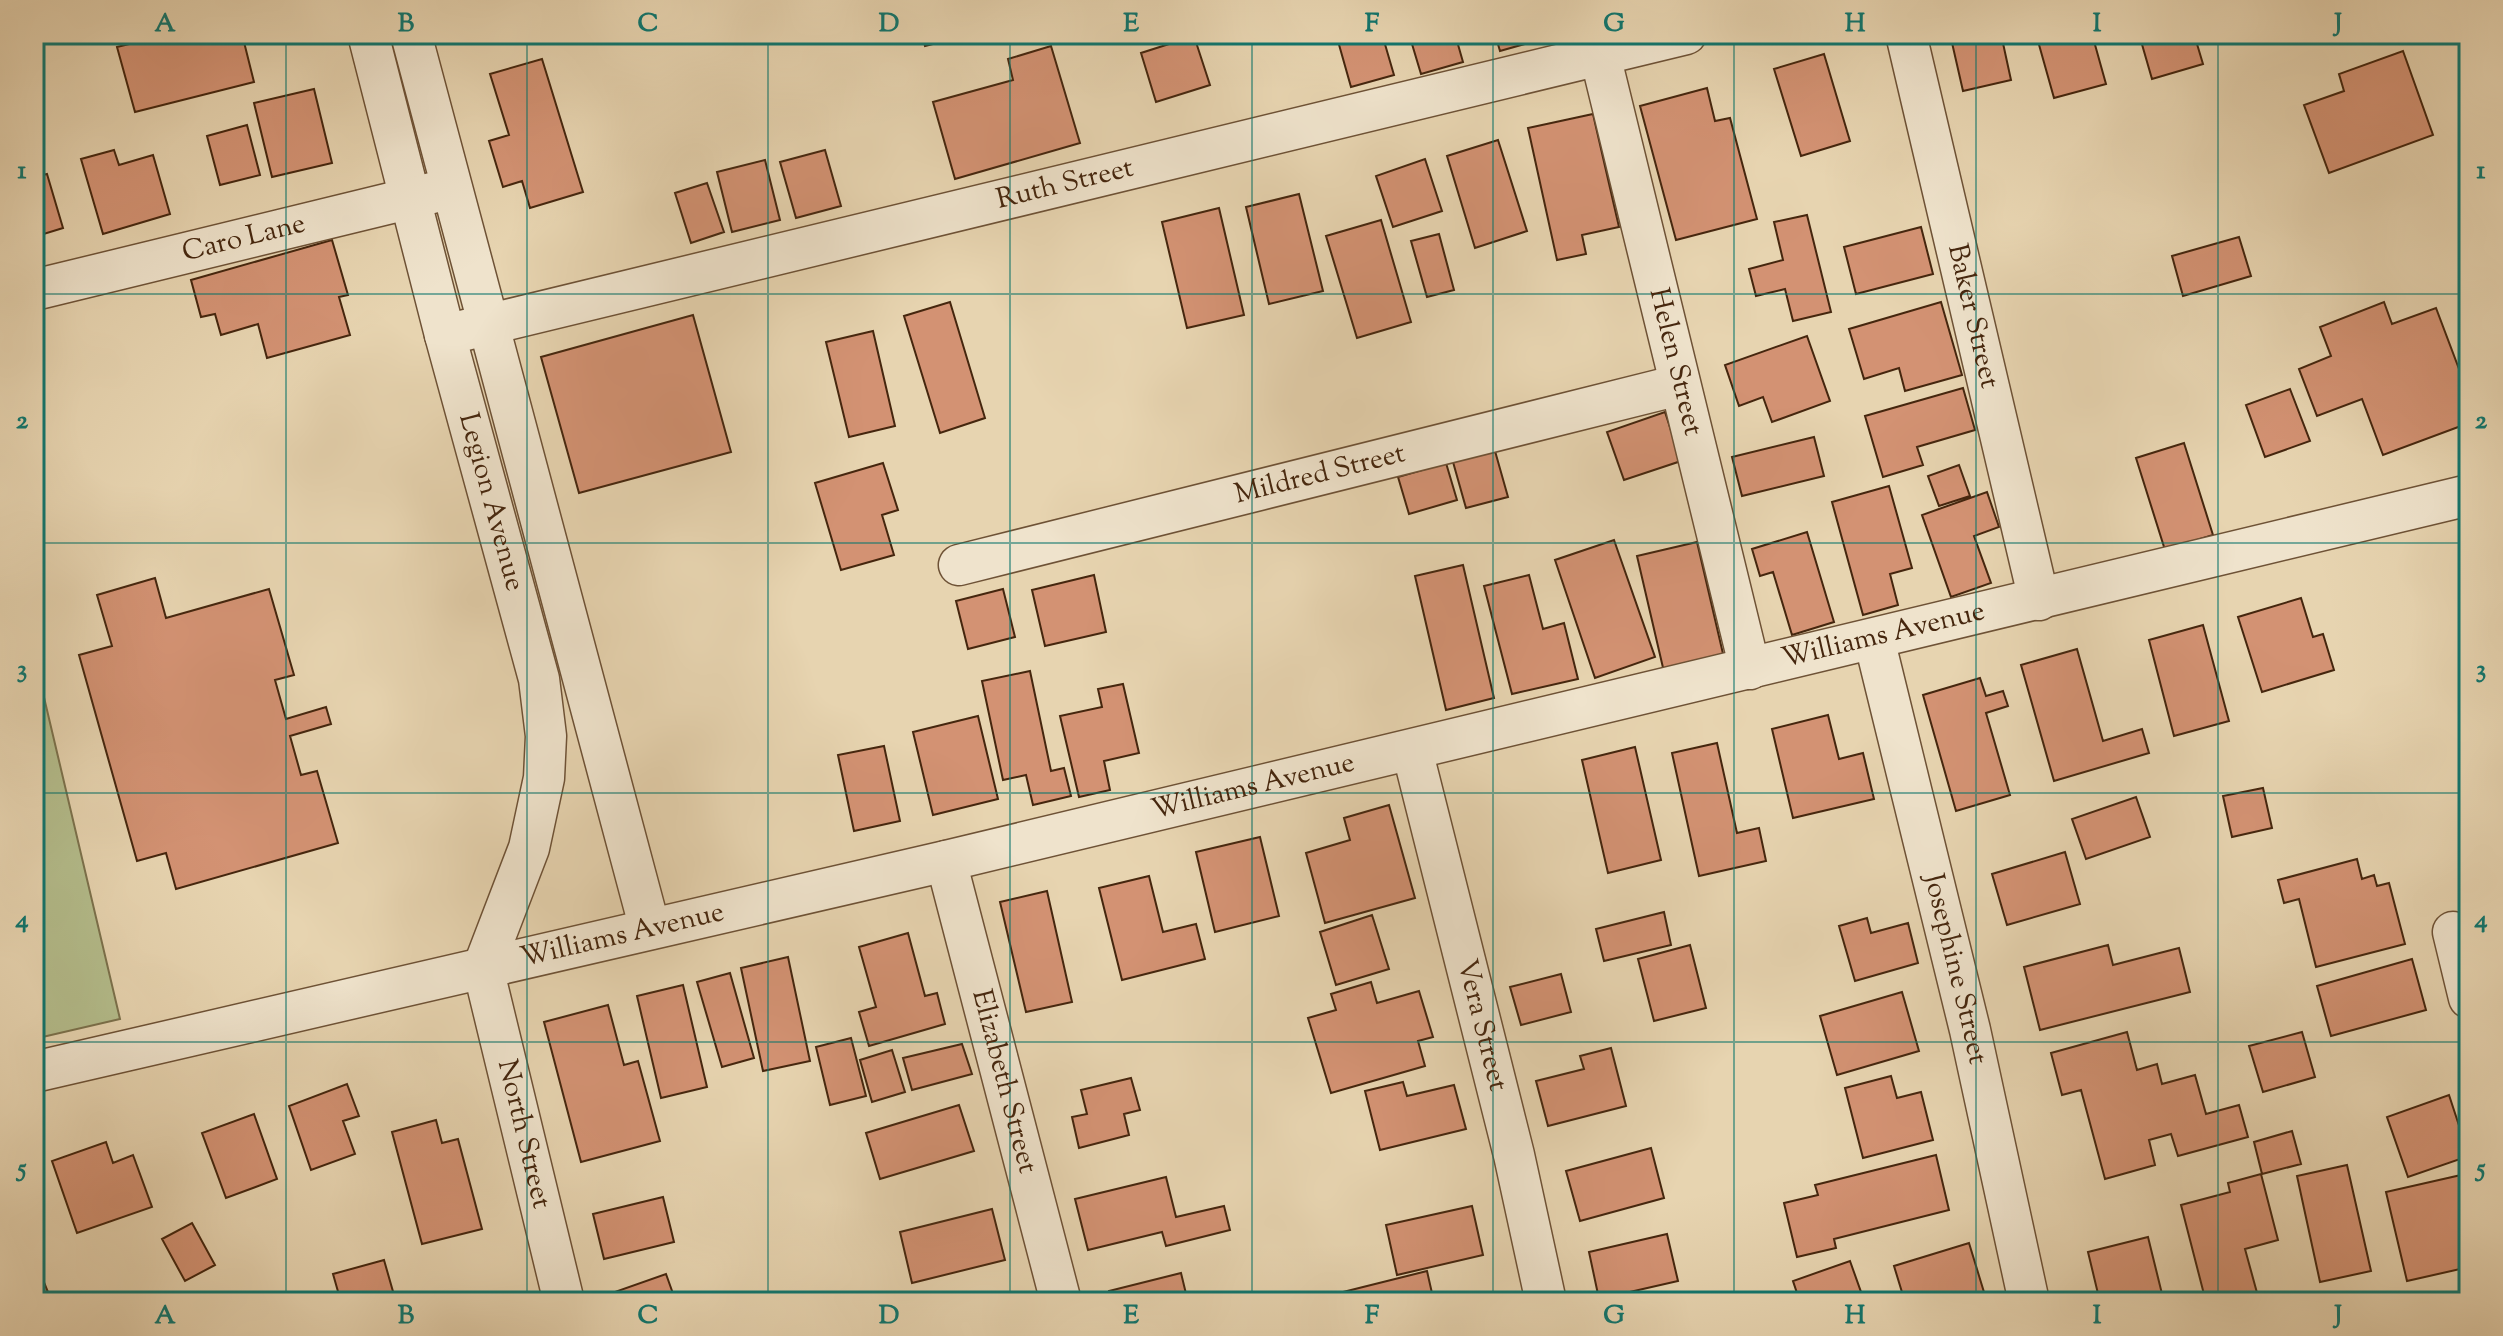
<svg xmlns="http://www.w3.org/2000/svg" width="2503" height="1336" font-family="'Sorts Mill Goudy',serif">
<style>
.green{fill:#b4bd8c;stroke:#7c724d;stroke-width:2}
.building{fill:#d39273;stroke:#45260e;stroke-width:2}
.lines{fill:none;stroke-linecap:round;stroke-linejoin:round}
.minor-casing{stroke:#6e5236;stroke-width:43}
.minor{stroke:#efe3cc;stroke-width:40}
.grid{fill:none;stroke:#0f766e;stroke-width:2;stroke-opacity:0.55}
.labels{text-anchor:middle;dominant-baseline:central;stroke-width:6;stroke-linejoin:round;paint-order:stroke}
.street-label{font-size:28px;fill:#45260e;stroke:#efe3cc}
.neatline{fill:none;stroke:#0f766e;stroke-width:3}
.grid-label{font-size:26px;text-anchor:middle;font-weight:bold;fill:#0f766e}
</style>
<rect width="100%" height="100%" fill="#e7d4b0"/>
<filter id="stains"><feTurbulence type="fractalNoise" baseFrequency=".0025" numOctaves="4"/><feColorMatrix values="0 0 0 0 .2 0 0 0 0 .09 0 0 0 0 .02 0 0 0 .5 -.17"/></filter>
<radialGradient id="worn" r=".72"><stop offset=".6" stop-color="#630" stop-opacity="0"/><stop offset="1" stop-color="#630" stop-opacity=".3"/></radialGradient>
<path class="green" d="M34,655l86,364 -86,20z"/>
<path class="building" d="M170,34h72l12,48 -119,30 -18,-65z
M922,34h50l-47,12z
M1336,34h46l12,41 -43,12z
M1409,34h46l8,28 -42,12z
M1495,34h58v2l-53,15z
M1950,34h51l10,46 -48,11z
M2036,34h56l14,50 -52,14z
M2139,34h55l9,30 -51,15z
M1194,36l16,49 -54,17 -15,-49z
M1051,46l29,97 -125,36 -22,-77 80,-22 -5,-21z
M2403,51l30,84 -104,38 -25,-68 40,-14 -5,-17z
M1824,54l26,87 -49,15 -27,-87z
M542,59l41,133 -53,16 -8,-27 -19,6 -14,-46 20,-6 -19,-61z
M1707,88l8,33 15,-3 27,101 -81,21 -36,-134z
M314,89l18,74 -60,14 -18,-74z
M1593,114l26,113 -37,8 4,19 -29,6 -29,-132z
M247,125l13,50 -40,10 -13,-49z
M1498,140l29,91 -52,17 -28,-92z
M114,150l5,15 34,-10 17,59 -67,20 -22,-75z
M825,150l16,56 -45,12 -16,-56z
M1425,159l17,52 -49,16 -17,-51z
M765,160l15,60 -48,12 -15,-60z
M47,174l16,54 -29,9v-60z
M707,183l17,49 -33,11 -16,-50z
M1299,194l24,97 -54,13 -23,-97z
M1219,208l25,107 -57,13 -25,-106z
M1807,215l24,97 -38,9 -8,-32 -29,7 -7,-27 34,-9 -9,-38z
M1381,220l30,102 -54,16 -31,-102z
M1921,227l12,47 -77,20 -12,-47z
M1439,234l15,56 -27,7 -16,-56z
M2239,237l12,39 -68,20 -11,-40z
M332,240l16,55 -9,2 11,38 -83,23 -9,-34 -37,11 -6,-21 -14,3 -10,-37z
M950,302l35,116 -45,15 -36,-117z
M1941,302l21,73 -57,16 -6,-23 -35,11 -15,-50z
M2384,302l8,22 44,-16 31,82 2,-1v34l-86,32 -21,-56 -45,17 -18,-47 32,-13 -11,-29z
M693,315l38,137 -152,41 -38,-136z
M873,331l22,95 -46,11 -23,-95z
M1807,336l23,65 -58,21 -9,-25 -24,9 -14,-41z
M1963,388l12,42 -58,17 6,18 -40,12 -18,-61z
M2290,389l20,52 -45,16 -19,-52z
M1665,412l16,49 -57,19 -17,-48z
M1814,437l10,39 -82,20 -10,-39z
M2184,443l29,92 -48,15 -29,-92z
M1495,451l13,46 -42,11 -13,-46z
M883,463l15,47 -16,5 12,40 -53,15 -26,-87z
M1446,463l11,37 -48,14 -11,-37z
M1959,465l11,31 -31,10 -11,-30z
M1889,486l23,82 -22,6 8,31 -35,10 -31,-113z
M1987,492l12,35 -25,9 17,47 -40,14 -29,-82z
M1807,532l27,90 -42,13 -19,-63 -13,4 -8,-27z
M1614,540l41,117 -60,21 -40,-118z
M1697,542l27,116 -60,14 -27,-116z
M1463,565l31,133 -48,12 -31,-134z
M1094,575l12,57 -61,14 -13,-56z
M1529,575l14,54 21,-6 14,56 -66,15 -28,-108z
M155,578l11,40 103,-29 25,86 -19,5 11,39 40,-12 5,17 -41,12 11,39 16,-4 21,72 -162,46 -10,-36 -29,8 -58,-206 33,-9 -15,-51z
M1003,589l12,48 -47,12 -12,-48z
M2301,598l12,39 10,-3 11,36 -72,22 -24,-75z
M2203,625l26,96 -55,15 -25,-96z
M2077,649l26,92 39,-12 7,24 -95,28 -33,-116z
M1030,671l21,100 13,-3 7,28 -38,9 -7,-30 -23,5 -21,-99z
M1980,678l6,18 17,-5 5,15 -22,7 24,82 -54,16 -33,-116z
M1123,684l16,69 -35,8 6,29 -31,7 -19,-81 42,-9 -4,-18z
M1828,715l11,44 24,-6 11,46 -81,19 -21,-89z
M978,716l20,83 -65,16 -20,-83z
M1717,743l20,90 22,-5 7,33 -67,15 -27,-123z
M884,746l16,75 -46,10 -16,-76z
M1635,747l26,113 -53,13 -26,-113z
M2263,788l9,40 -40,9 -9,-41z
M2136,797l14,40 -64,22 -14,-40z
M1389,805l26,93 -90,25 -19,-70 44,-13 -6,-22z
M1260,837l19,79 -64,16 -19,-80z
M2065,852l15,52 -73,21 -15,-51z
M2357,859l5,20 12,-4 3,11 12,-3 16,61 -89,23 -17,-68 -15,4 -6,-23z
M1149,876l14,56 33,-8 9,35 -83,21 -23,-92z
M1047,891l25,111 -46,10 -26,-110z
M1664,912l7,33 -67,16 -8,-32z
M1372,915l17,54 -53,16 -16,-53z
M1867,918l4,15 37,-10 10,40 -63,18 -16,-55z
M908,933l17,63 12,-3 8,31 -76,22 -10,-34 17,-5 -17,-60z
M1690,945l16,63 -52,13 -16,-62z
M2108,945l5,20 66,-17 11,44 -150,38 -16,-63z
M788,957l22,104 -47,10 -22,-103z
M2412,959l14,51 -95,26 -14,-50z
M730,973l24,85 -32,9 -25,-85z
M1561,974l10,38 -50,13 -11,-38z
M1371,982l6,21 42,-12 14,46 -15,4 7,25 -94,27 -23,-75 28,-8 -5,-16z
M683,985l24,102 -46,11 -24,-102z
M1902,992l17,59 -82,24 -17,-59z
M608,1005l16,60 14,-4 22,80 -79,21 -37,-140z
M2127,1032l10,38 20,-6 5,20 33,-9 11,39 33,-9 9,32 -70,19 -7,-22 -22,6 6,25 -50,14 -24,-89 -19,5 -11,-42z
M2302,1032l13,45 -52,15 -14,-46z
M851,1038l15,58 -36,9 -14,-58z
M962,1044l10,30 -60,16 -9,-32z
M1611,1048l15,58 -78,20 -12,-45 48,-12 -4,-13z
M892,1050l13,42 -33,10 -12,-42z
M1891,1076l6,22 24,-6 12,48 -70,18 -18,-70z
M1131,1078l9,32 -16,4 5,21 -50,13 -7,-31 15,-3 -6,-24z
M1403,1082l4,14 47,-11 12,44 -86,21 -15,-59z
M347,1084l12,32 -16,5 12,33 -44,16 -22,-64z
M2449,1095l20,61 -61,21 -21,-60z
M959,1105l15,46 -94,28 -14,-46z
M254,1114l23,65 -51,19 -24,-65z
M436,1120l6,23 16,-4 24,90 -60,15 -30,-112z
M2292,1131l9,33 -39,10 -8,-32z
M106,1142l7,21 20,-8 19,52 -75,26 -25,-72z
M1651,1148l13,50 -84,23 -14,-50z
M1936,1155l13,55 -115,29 2,9 -39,9 -13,-54 34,-8 -3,-10z
M2347,1165l24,106 -51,11 -23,-106z
M2261,1174l17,66 -33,9 14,51 -53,2 -25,-97 49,-13 -2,-9z
M2461,1175l8,37v55l-62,14 -21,-89z
M1166,1177l10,40 48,-11 6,24 -64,16 -4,-14 -74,18 -13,-51z
M663,1197l11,45 -70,17 -11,-45z
M1472,1206l11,49 -86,20 -11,-50z
M992,1209l13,51 -93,23 -12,-51z
M192,1223l23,42 -30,16 -23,-42z
M1667,1234l11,47 -79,18 -10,-47z
M2148,1237l16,65h-64l-12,-50z
M1969,1243l18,59h-82l-11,-36z
M384,1260l12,42h-55l-8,-28z
M1850,1261l11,31 -29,10h-32l-7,-21z
M1427,1271l7,31 -127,-1z
M1181,1273l7,29h-77l-2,-11z
M666,1274l10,28h-64l-3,-8z
M41,1275l11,27h-18v-24z
M1002,1297l1,5h-23z"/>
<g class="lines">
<g class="minor-casing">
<g id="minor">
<path id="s1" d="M368,34l77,301 94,344 7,57 -2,42 -15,70 -46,120 81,334"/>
<path d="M411,34l239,895"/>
<path id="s2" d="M1906,34l133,566"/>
<path id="s3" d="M1600,55l150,614"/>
<path id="s4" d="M34,290l402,-98"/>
<path id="s5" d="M445,335l1241,-301"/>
<path id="s6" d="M959,565l720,-180"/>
<path id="s7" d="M1874,639l96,391 59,272"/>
<path id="s8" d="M1412,750l102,405 32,147"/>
<path id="s9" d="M946,861l115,441"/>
<path d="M2453,932l16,66"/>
<path id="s10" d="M34,1072l912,-211 1523,-366"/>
</g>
</g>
<use href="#minor" class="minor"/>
</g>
<path class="grid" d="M286,34v1268M527,34v1268M768,34v1268M1010,34v1268M1252,34v1268M1493,34v1268M1734,34v1268M1976,34v1268M2218,34v1268M34,294h2435M34,543h2435M34,793h2435M34,1042h2435"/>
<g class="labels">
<g class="street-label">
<text stroke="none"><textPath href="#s5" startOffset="638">Ruth Street</textPath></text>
<text stroke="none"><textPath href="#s4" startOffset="216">Caro Lane</textPath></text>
<text stroke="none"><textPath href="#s2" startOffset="290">Baker Street</textPath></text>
<text stroke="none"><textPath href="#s3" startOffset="316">Helen Street</textPath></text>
<text stroke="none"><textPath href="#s6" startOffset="372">Mildred Street</textPath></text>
<text stroke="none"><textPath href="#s1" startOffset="484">Legion Avenue</textPath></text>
<text stroke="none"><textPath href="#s10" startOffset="1900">Williams Avenue</textPath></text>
<text stroke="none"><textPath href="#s10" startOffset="1252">Williams Avenue</textPath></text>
<text stroke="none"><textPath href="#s10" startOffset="604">Williams Avenue</textPath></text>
<text stroke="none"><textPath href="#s7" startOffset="340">Josephine Street</textPath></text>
<text stroke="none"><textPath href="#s8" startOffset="284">Vera Street</textPath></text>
<text stroke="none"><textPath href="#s9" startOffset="228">Elizabeth Street</textPath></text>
<text stroke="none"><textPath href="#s1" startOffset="1138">North Street</textPath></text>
</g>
</g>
<rect width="2503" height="1336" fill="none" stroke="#e7d4b0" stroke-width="88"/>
<rect x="44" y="44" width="2415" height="1248" class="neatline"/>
<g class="grid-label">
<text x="165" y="31">A</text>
<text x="406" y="31">B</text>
<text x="648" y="31">C</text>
<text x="889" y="31">D</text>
<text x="1131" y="31">E</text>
<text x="1372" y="31">F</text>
<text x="1614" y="31">G</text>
<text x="1855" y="31">H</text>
<text x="2097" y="31">I</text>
<text x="2338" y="31">J</text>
<text x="22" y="178">1</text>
<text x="2481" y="178">1</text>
<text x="22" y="428">2</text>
<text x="2481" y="428">2</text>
<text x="22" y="677">3</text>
<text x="2481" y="677">3</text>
<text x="22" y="927">4</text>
<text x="2481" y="927">4</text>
<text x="22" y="1176">5</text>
<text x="2481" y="1176">5</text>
<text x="165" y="1323">A</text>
<text x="406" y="1323">B</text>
<text x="648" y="1323">C</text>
<text x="889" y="1323">D</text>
<text x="1131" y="1323">E</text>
<text x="1372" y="1323">F</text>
<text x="1614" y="1323">G</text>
<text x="1855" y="1323">H</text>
<text x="2097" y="1323">I</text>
<text x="2338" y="1323">J</text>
</g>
<rect width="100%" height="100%" filter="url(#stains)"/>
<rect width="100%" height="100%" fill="url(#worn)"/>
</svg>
